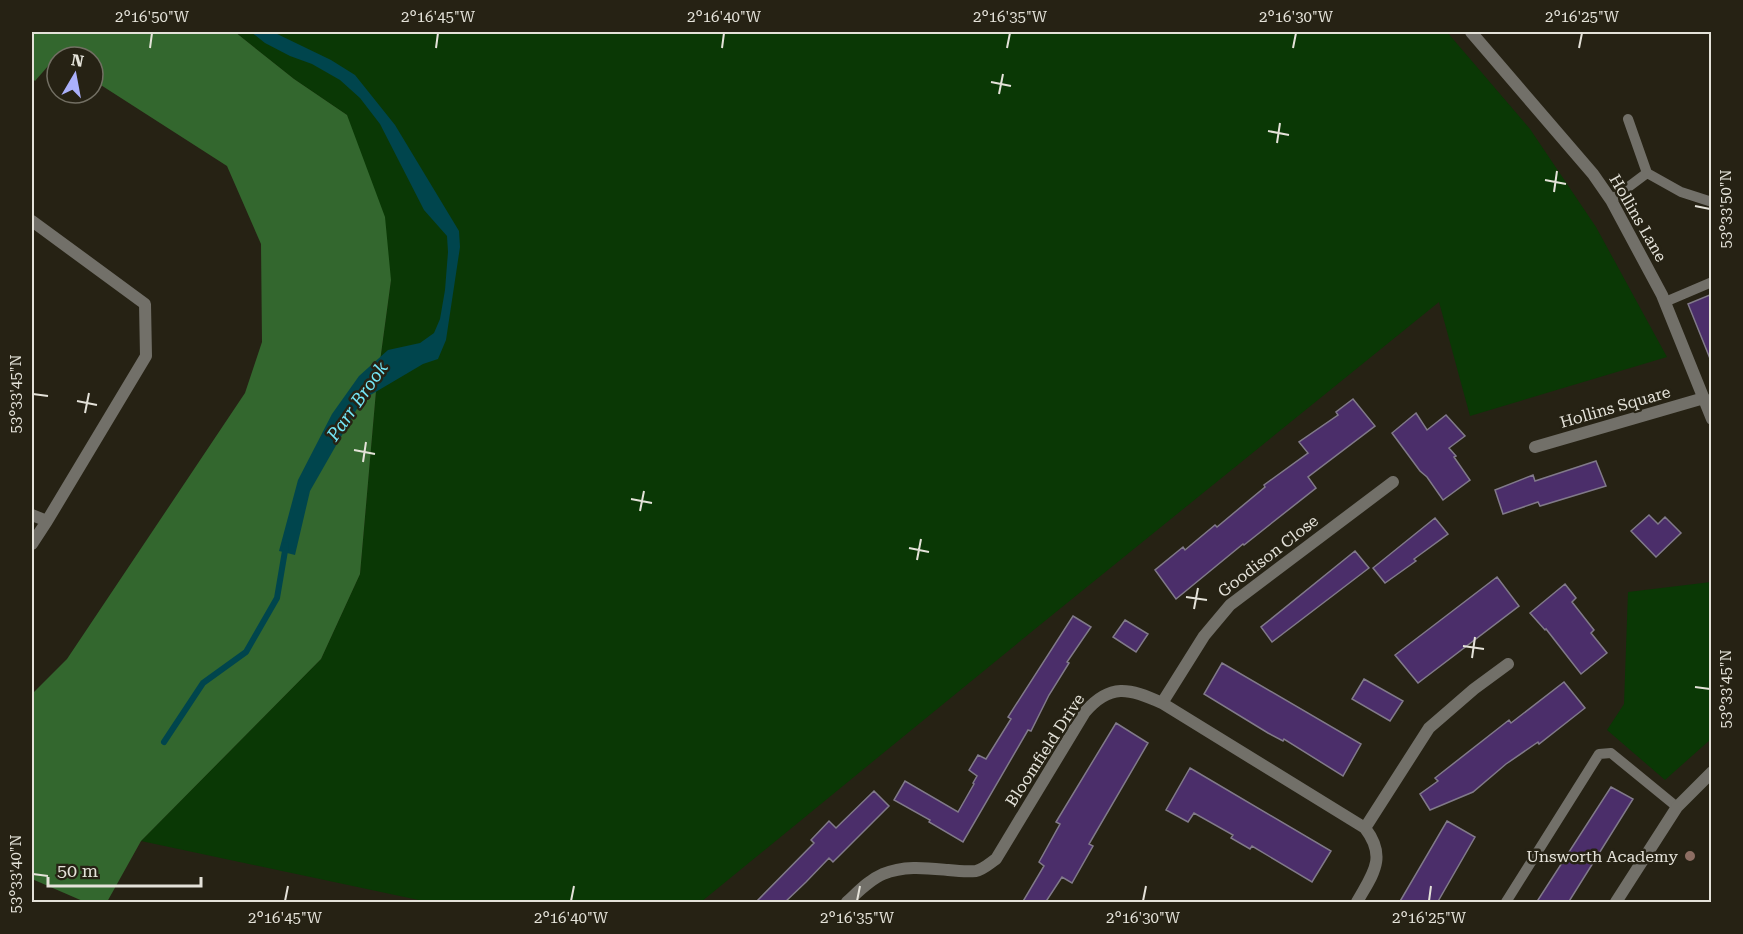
<svg xmlns="http://www.w3.org/2000/svg" width="1743" height="934" font-family="'Roboto Serif',serif">
<style>
.green{fill:#0a3805}
.forest{fill:#33672e}
.water{fill:#00454d}
.lines{fill:none;stroke-linecap:round;stroke-linejoin:round}
.stream{stroke:#00454d;stroke-width:6}
.building{fill:#4b2e6a;stroke:#817a8a;stroke-width:1.5}
.lane{stroke:#727069;stroke-width:10}
.street{stroke:#727069;stroke-width:12}
.ticks{fill:none;stroke:#e4e2d9;stroke-width:2}
.education-dot{fill:#8d6e63;stroke:#262214;stroke-width:2}
.labels{text-anchor:middle;dominant-baseline:central;stroke-width:5;stroke-linejoin:round;paint-order:stroke}
.street-label{font-size:16px;fill:#e4e2d9;stroke:#262214}
.poi-label{font-size:16px;fill:#e4e2d9;stroke:#262214;text-anchor:end}
.water-label{font-size:18px;font-style:italic;fill:#75e7f8;stroke:#262214}
.neatline{fill:none;stroke:#e4e2d9;stroke-width:2}
.ticks-label{font-size:15px;text-anchor:middle;fill:#e4e2d9}
</style>
<rect width="100%" height="100%" fill="#262214"/>
<path class="green" d="M235,32h1212l83,97 66,98 71,130 -197,59 -31,-114 -404,327 -334,273h-273l-287,-61 180,-182 39,-85 16,-183 15,-111 -44,-165 -53,-36z
M1711,582v157l-46,41 -58,-50 17,-26 4,-112z"/>
<path class="forest" d="M32,32h203l59,47 53,36 38,102 6,63 -15,111 -16,183 -39,85 -180,182 -34,61h-22l-53,-23v-185l35,-35 178,-266 17,-51 -1,-98 -34,-78 -134,-86v-23h-37l-21,24 -3,-3z"/>
<path class="water" d="M251,32h22l58,28 24,15 40,50 64,106 1,16 -14,93 -8,19 -15,5 -61,36 -52,91 -15,64 -16,-4 19,-71 34,-66 27,-38 29,-26 32,-7 14,-10 6,-14 5,-29 3,-38 -1,-16 -23,-26 -44,-86 -20,-26 -20,-18 -28,-16 -22,-8 -25,-13z"/>
<g class="lines">
<path class="stream" d="M164,742l39,-59 43,-31 31,-54 9,-53"/>
</g>
<path class="building" d="M1712,294v67h-1l-23,-57z
M1353,399l22,27 -67,51 8,11 -72,57 -1,-1 -67,55 -21,-29 28,-23 2,3 30,-25 2,2 48,-40 -1,-2 44,-32 -9,-11 39,-27 -2,-3z
M1416,413l11,17 19,-15 19,21 -16,12 7,8 -2,1 16,23 -27,20 -16,-23 -7,-6 -28,-38z
M1596,461l10,25 -66,20 -2,-4 -35,12 -8,-24 38,-15 2,6z
M1649,515l9,9 7,-7 16,16 -25,24 -25,-26z
M1435,518l13,16 -34,25 2,2 -31,22 -12,-15z
M1355,551l14,17 -97,74 -11,-15z
M1497,577l22,29 -101,77 -23,-28z
M1565,584l11,14 -4,4 22,28 -3,3 16,20 -26,21 -35,-45 -1,1 -15,-17z
M1073,616l18,11 -24,35 2,1 -20,32 -18,36 -3,-1 -65,112 -34,-20 1,-2 -36,-20 11,-19 53,31 16,-28 -1,-1 4,-7 -8,-6 9,-15 8,4 25,-40 -3,-2z
M1125,620l23,14 -12,18 -23,-15z
M1222,663l139,81 -18,32 -59,-37 -1,2 -15,-8 -64,-39z
M1364,679l39,22 -13,20 -38,-22z
M1564,682l21,26 -46,36 -1,-2 -32,22 -33,28 -43,18 -10,-16 18,-13 -3,-3 74,-58 2,3z
M1116,723l32,20 -59,101 4,2 -21,37 -10,-6 -17,26h-23l22,-37 -5,-4 21,-38 -4,-2z
M1190,768l141,83 -19,31 -60,-36 -2,3 -19,-11 2,-3 -39,-22 -6,9 -22,-12z
M1611,787l22,12 -65,104h-32z
M874,791l15,15 -56,56 -4,-4 -23,24 -22,21h-29l59,-60 -3,-3 18,-19 7,7z
M1447,821l28,16 -38,66h-38z"/>
<g class="lines">
<path class="lane" d="M1628,119l19,54 34,19 31,10
M1611,200l36,-27
M1665,302l47,-20
M1506,902l93,-148 12,-1 66,54"/>
<path class="street" d="M1471,32l122,142 18,26 51,95 50,124
M32,221l113,83 1,52 -99,165 -15,23
M1535,447l169,-49
M32,515l15,6
M1162,703l42,-67 26,-31 163,-123
M1365,828l64,-100 45,-39 34,-25
M847,902c11,-10 22,-22 36,-28 21,-9 44,-6 65,-4 9,1 19,2 28,1 8,-2 14,-8 20,-12l89,-147c25,-29 44,-24 77,-9l203,125c23,30 7,47 -8,74
M1616,902l61,-95 35,-35"/>
</g>
<path class="ticks" d="M150,48l2,-15M436,48l2,-15M722,48l2,-15M1007,48l3,-15M1293,48l3,-15M1579,48l3,-15M991,82l20,4M999,94l4,-20M1268,131l21,4M1277,143l3,-20M1545,180l21,4M1554,192l3,-21M1695,206l15,3M33,394l15,2M77,401l20,4M85,413l4,-20M354,450l21,4M363,462l3,-20M631,499l21,4M640,511l4,-20M909,548l20,4M917,560l4,-21M1186,597l21,3M1194,609l4,-21M1463,646l21,3M1472,658l3,-21M1695,687l15,2M33,874l15,2M285,901l3,-15M571,901l3,-15M857,901l3,-15M1143,901l3,-15M1429,901l2,-15"/>
<circle class="education-dot" cx="1690" cy="856" r="6"/>
<g class="labels">
<g class="street-label">
<text transform="translate(1638 218) rotate(60)">Hollins Lane</text>
<text transform="translate(1615 407) rotate(-16)">Hollins Square</text>
<text transform="translate(1268 556) rotate(-38)">Goodison Close</text>
<text transform="translate(1045 750) rotate(-57)">Bloomfield Drive</text>
</g>
<g class="poi-label">
<text x="1678" y="856">Unsworth Academy</text>
</g>
<g class="water-label">
<text transform="translate(357 401) rotate(-55)">Parr Brook</text>
</g>
</g>
<rect width="1743" height="934" fill="none" stroke="#262214" stroke-width="66"/>
<g transform="translate(75 75) rotate(10)"><circle r="28" fill="#262214" stroke="#726f63" stroke-width="1.5"/>
<path d="M0-4.5L10 22L0 15L-10 22Z" fill="#aab0fb"/>
<text y="-9" font-size="16" font-weight="bold" text-anchor="middle" fill="#e4e2d9">N</text>
</g>
<path d="M48 877v9h153v-9" fill="none" stroke="#e4e2d9" stroke-width="3"/>
<text x="57" y="877" font-size="18" fill="#e4e2d9" stroke="#262214" stroke-width="4.5" paint-order="stroke">50 m</text>
<rect x="33" y="33" width="1677" height="868" class="neatline"/>
<g class="ticks-label">
<text x="152" y="22">2°16'50"W</text>
<text x="438" y="22">2°16'45"W</text>
<text x="724" y="22">2°16'40"W</text>
<text x="1010" y="22">2°16'35"W</text>
<text x="1296" y="22">2°16'30"W</text>
<text x="1582" y="22">2°16'25"W</text>
<text transform="translate(1726 209) rotate(-90)" y="5">53°33'50"N</text>
<text transform="translate(16 394) rotate(-90)" y="5">53°33'45"N</text>
<text transform="translate(1726 689) rotate(-90)" y="5">53°33'45"N</text>
<text transform="translate(16 874) rotate(-90)" y="5">53°33'40"N</text>
<text x="285" y="923">2°16'45"W</text>
<text x="571" y="923">2°16'40"W</text>
<text x="857" y="923">2°16'35"W</text>
<text x="1143" y="923">2°16'30"W</text>
<text x="1429" y="923">2°16'25"W</text>
</g>
</svg>
